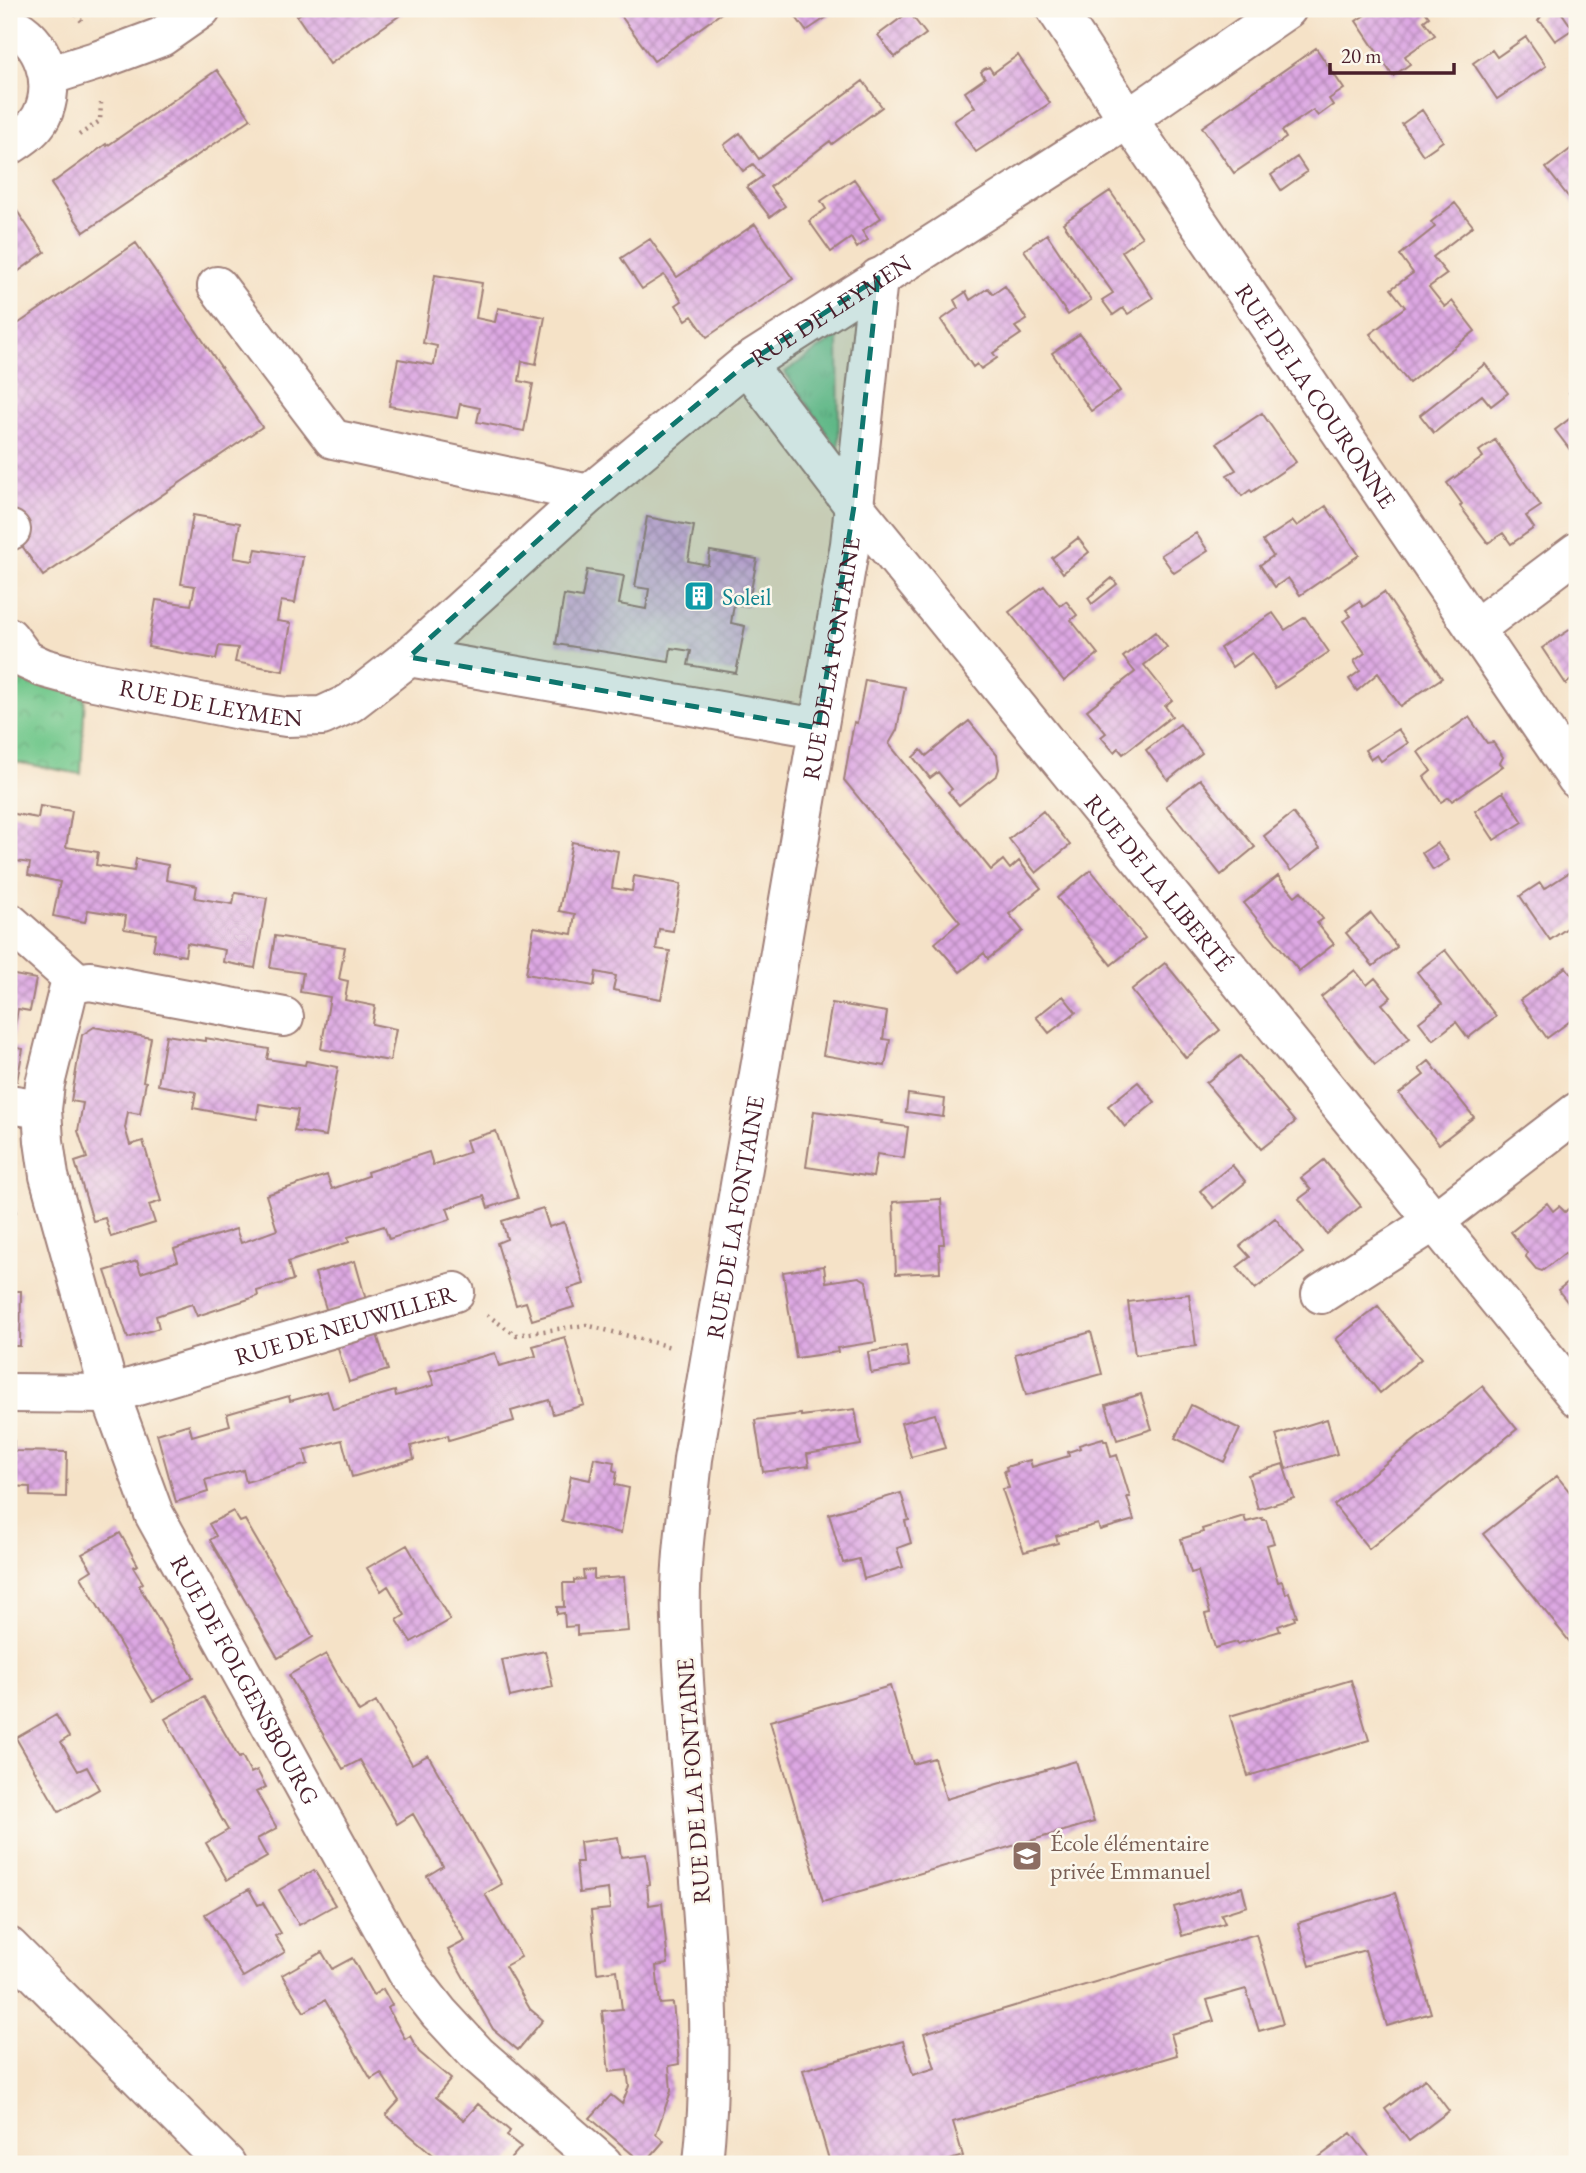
<svg xmlns="http://www.w3.org/2000/svg" width="1586" height="2173" font-family="'EB Garamond',serif">
<style>
.grass{fill:url(#grass-tufts);stroke:#5e745c;stroke-width:2}
.park{fill:url(#park-crowns);stroke:#5e745c;stroke-width:2}
.building{fill:url(#building-cross-hatch)}
.lines{fill:none;stroke-linecap:round;stroke-linejoin:round}
.minor-casing{stroke:#a08079;stroke-width:42}
.major-casing{stroke:#a08079;stroke-width:42}
.path{stroke:#a08079;stroke-width:4.5;stroke-dasharray:2 5;stroke-linecap:butt}
.minor{stroke:#fff;stroke-width:38}
.major{stroke:#fff;stroke-width:38}
.marked{fill:#0f766e;fill-opacity:0.2;stroke:#0f766e;stroke-width:5;stroke-dasharray:14 9;stroke-linejoin:round}
.labels{text-anchor:middle;dominant-baseline:central;stroke-width:5;stroke-linejoin:round;paint-order:stroke}
.street-label{font-size:24px;fill:#4a1f2b;stroke:#fbf7ec}
.culture-label{font-size:24px;fill:#0d838f;stroke:#fbf7ec;text-anchor:start}
.education-label{font-size:24px;fill:#785e54;stroke:#fbf7ec;text-anchor:start}
</style>
<defs>
<pattern id="grass-tufts" width="24" height="20" patternUnits="userSpaceOnUse" patternTransform="scale(1.75)"><rect width="24" height="20" fill="#72c88c"/><path d="M3 7l-1-3M5 7V3M7 7l1-3M15 17l-1-3M17 17v-4M19 17l1-3" fill="none" stroke="#64ab79"/></pattern>
<pattern id="park-crowns" width="20" height="18" patternUnits="userSpaceOnUse" patternTransform="scale(1.75)"><rect width="20" height="18" fill="#72c88c"/><path d="M2 6a3 3 0 1 1 6 0M12 15a3 3 0 1 1 6 0" fill="none" stroke="#64ab79"/></pattern>
<pattern id="building-cross-hatch" width="8" height="8" patternUnits="userSpaceOnUse" patternTransform="scale(1.75)"><rect width="8" height="8" fill="#dda8e3"/><path d="M0 0l8 8M0 8l8-8" fill="none" stroke="#b588b8"/></pattern>
</defs>
<rect width="100%" height="100%" fill="#fbf7ec"/>
<filter id="ink" filterUnits="userSpaceOnUse"><feTurbulence type="fractalNoise" baseFrequency=".0143" numOctaves="2"/><feDisplacementMap in="SourceGraphic" scale="14" xChannelSelector="R" yChannelSelector="G"/><feConvolveMatrix kernelMatrix="1 2 1 2 8 2 1 2 1" color-interpolation-filters="sRGB"/></filter>
<filter id="wash" filterUnits="userSpaceOnUse"><feTurbulence type="fractalNoise" baseFrequency=".00686" numOctaves="4" result="noise"/><feDisplacementMap in="SourceGraphic" scale="28" xChannelSelector="R" yChannelSelector="G"/><feGaussianBlur stdDeviation="1.57" result="paint"/><feColorMatrix in="noise" values="0 0 0 0 0 0 0 0 0 0 0 0 0 0 0 0 0 1.4 0 .05"/><feComposite in="paint" operator="in"/></filter>
<g filter="url(#wash)">
<rect width="100%" height="100%" fill="#f5e2c7"/>
<path class="grass" d="M838,336l1,115 -54,-79z"/>
<path class="park" d="M9,667l7,11 69,16 -4,80 -72,-13z"/>
<g id="blocks">
<path class="building" d="M307,9h102l-79,55 -33,-48z
M616,9h111l-73,52z
M790,9h49l-33,22z
M1374,9h42l3,3 4,-3 6,8 -5,4 11,14 -30,21 5,8 -17,12 -37,-55z
M1546,9h13l14,20 -18,12 -12,-17 -5,-3z
M909,12l17,22 -31,23 -17,-22z
M1526,37l20,29 -49,33 -24,-36 19,-13 5,7z
M1316,48l28,41 -15,10 4,6 -15,11 -5,-6 -31,21 4,7 -52,35 -32,-46z
M1018,55l32,48 -74,49 -22,-31 21,-14 -10,-15 20,-14 -4,-6 3,-3 5,-2 4,6z
M217,70l34,49 -167,113 -33,-48 55,-40 1,2z
M863,81l19,26 -50,37 -2,-3 -60,46 15,19 -15,11 -23,-30 16,-11 -10,-12 -10,7 -19,-26 16,-12 19,26z
M1422,110l21,31 -20,14 -21,-31z
M1577,144v64l-31,-40z
M1297,157l10,15 -26,18 -10,-15z
M854,179l27,39 -19,13 6,9 -5,3 -6,5 -6,-10 -20,14 -22,-31 17,-12 -5,-8z
M1110,191l32,46 -20,14 31,47 -25,16 -5,-6 -10,7 -11,-15 11,-7 -50,-70z
M1455,203l18,23 -40,31 14,17 -18,13 16,20 7,-6 23,30 -66,52 -39,-49 35,-27 -14,-18 22,-16 -13,-18 35,-28 -4,-5z
M15,208l30,44 -36,26v-65z
M755,224l38,55 -86,58 -15,-21 -6,4 -10,-15 6,-4 -18,-26 -22,14 -21,-31 29,-19 27,38z
M1047,234l44,66 -23,15 -44,-65z
M136,243l126,184 -219,149 -34,-49v-197z
M435,275l47,8 -6,35 19,4 3,-14 47,9 -9,47 -14,-3 -3,20 14,3 -9,47 -47,-9 3,-14 -20,-4 -3,14 -68,-12 9,-47 36,6 3,-19 -14,-3z
M1005,286l22,34 -12,7 6,7 -28,19 4,5 -16,11 -4,-5 -4,3 -32,-47 17,-12 -4,-8 12,-8 4,8 18,-12 5,6z
M1080,334l40,57 -29,20 -39,-58z
M1485,364l23,29 -17,13 -9,-11 -48,38 -14,-18z
M1577,386v18l-8,-11z
M1262,413l34,49 -44,30 -2,-2 -8,6 -15,-21 9,-5 -19,-27z
M1577,413v46l-22,-29z
M1495,440l46,66 -15,10 8,12 -23,16 -8,-11 -15,10 -28,-37 2,-2 -15,-21 36,-26 -4,-6z
M1326,506l33,49 -59,40 -12,-17 -13,9 -15,-22 13,-9 -10,-15 30,-20 4,5z
M193,515l47,8 -6,35 19,3 3,-12 47,8 -8,46 -14,-2 -4,20 14,2 -8,48 -48,-9 3,-14 -19,-2 -3,13 -68,-12 8,-47 35,5 4,-19 -14,-2z
M647,517l47,9 -6,35 20,4 2,-14 47,8 -9,47 -14,-2 -3,19 14,3 -9,47 -48,-8 3,-14 -20,-3 -2,14 -113,-18 8,-49 18,3 5,-28 37,6 -5,28 27,5 3,-20 -14,-2z
M1196,533l12,18 -34,22 -13,-18z
M1078,538l11,14 -26,21 -11,-15z
M1112,578l5,6 -25,20 -4,-6z
M1044,586l16,20 6,-5 11,14 -6,5 27,34 -34,27 -55,-69z
M1384,592l58,86 -42,28 -22,-33 -21,18 -8,-12 11,-8 -6,-10 11,-8 -22,-32 8,-5 -5,-6 13,-9 4,6z
M1273,613l12,17 20,-13 24,35 -54,36 -23,-35 -20,14 -12,-19z
M1577,625v65l-6,-10 -5,4 -24,-36z
M1155,632l12,15 -23,18 28,35 -7,6 7,10 -49,38 -5,-6 -4,4 -13,-15 5,-4 -19,-23 48,-38 -12,-15z
M865,680l40,7 -8,43 -8,14 102,126 12,-10 7,9 9,-8 22,27 -32,26 14,17 -35,28 -4,-6 -24,19 -25,-29 25,-21 -116,-142 10,-58 3,1z
M1469,717l18,26 6,-1 10,15 -3,6 3,3 -51,35 -3,-4 -8,5 -17,-25 7,-6 -13,-19z
M969,721l28,34 2,14 -2,6 -38,30 -11,-13 4,-3 -14,-17 -8,6 -17,-21 8,-7 5,6z
M1180,724l22,29 -34,27 -22,-30z
M1398,729l10,14 -27,18 -4,-6 -6,4 -6,-9z
M1200,779l55,68 -34,28 -55,-69z
M1503,792l20,30 -29,18 -19,-29z
M40,806l32,5 -6,36 32,5 -2,13 38,6 2,-12 32,6 -2,15 31,6 -2,12 38,6 2,-11 32,5 -12,70 -32,-6 2,-12 -38,-7 -2,13 -32,-6 3,-16 -32,-5 2,-13 -38,-6 -3,12 -32,-6 7,-34 -32,-7 2,-12 -21,-3v-47l29,5z
M1043,811l27,34 -34,28 -27,-34z
M1293,813l27,35 -29,23 -27,-35z
M572,842l46,9 -6,37 20,3 2,-15 47,8 -8,47 -14,-2 -3,20 14,2 -9,48 -48,-9 3,-14 -20,-4 -2,14 -68,-12 8,-47 38,7 3,-20 -16,-3z
M1437,843l12,17 -16,10 -11,-17z
M1091,870l54,68 -34,27 -54,-67z
M1573,870l4,6v45l-27,19 -30,-44 20,-13 4,6z
M1278,876l17,20 6,-5 22,28 -6,4 17,21 -35,27 -55,-68z
M1371,913l26,34 -24,19 -27,-33z
M275,936l70,11 -6,32 9,2 -3,19 30,6 -3,18 24,5 -6,32 -69,-12 9,-52 -30,-5 3,-19 -33,-5z
M1445,950l51,66 -28,22 -12,-16 -23,18 -14,-18 23,-18 -25,-32z
M1165,963l55,67 -34,28 -55,-68z
M1566,967l11,15v34l-30,22 -27,-38z
M1355,970l12,15 8,-7 16,19 -9,7 28,34 -35,27 -54,-68z
M9,974l27,5 -6,32 -12,-2 -7,38 12,2 -6,32 -8,-1z
M1063,996l13,16 -27,21 -13,-16z
M832,1003l55,9 -4,27 7,1 -5,26 -62,-11z
M94,1027l57,11 -8,43 3,1 -6,32 -12,-2 -3,16 5,17 13,-4 18,60 -12,4 6,18 -44,14 -6,-19 -12,3 -18,-59 12,-4 -9,-27 5,-28 -12,-2 11,-66z
M166,1035l39,6v-3l64,11 -2,10 38,6 1,-4 32,6 -12,69 -32,-5 4,-21 -39,-6 -2,15 -32,-5 -32,-6 3,-16 -38,-7z
M1240,1056l55,66 -34,27 -55,-66z
M1429,1061l45,56 -35,27 -40,-50 25,-19 -5,-6z
M1138,1082l17,20 -30,25 -17,-21z
M908,1094l37,5 -2,18 -37,-5z
M814,1111l68,10 -1,2 27,4 -4,31 -27,-4 -4,23 -67,-10z
M496,1131l22,67 -30,10 -4,-12 -37,12 4,11 -62,20 -5,-13 -36,11 1,5 -61,20 5,18 -36,11 1,5 -61,20 -5,-12 -36,12 3,12 -31,10 -23,-67 32,-10 4,12 37,-12 -4,-12 62,-20 5,14 36,-13 -11,-35 61,-20 5,14 36,-13 -1,-4 62,-20 4,13 37,-13 -4,-12z
M1324,1160l37,46 -34,28 -28,-35 12,-9 -10,-12z
M1232,1165l14,17 -32,26 -14,-17z
M9,1190l7,22 -7,3z
M941,1199l3,45h-5l1,28 -44,2 -3,-72z
M1547,1203l6,8 6,-5 6,6 3,-3 5,6 4,-4v33l-6,4 4,6 -6,5 -4,-6 -23,18 -6,-2 -10,-12 1,-4 -16,-21z
M543,1208l6,19 15,-5 20,62 -16,5 6,18 -42,13 -6,-18 -10,3 -19,-62 10,-4 -5,-18z
M1275,1218l28,35 -48,36 -18,-22 13,-10 -10,-11z
M355,1261l11,39 -39,12 -12,-39z
M824,1266l2,16 33,-5 7,4 10,61 -39,6 1,4 -42,6 -13,-86z
M1577,1275v39l-19,-24z
M9,1291h12l-1,55h-11z
M1189,1294l7,52 -61,9 -7,-53z
M1378,1306l43,53 -41,34 -44,-54z
M376,1331l12,39 -39,12 -13,-39z
M1091,1332l11,42 -76,21 -11,-41z
M565,1337l19,68 -31,9 -4,-14 -38,11 3,10 -65,19 -1,-5 -37,11 3,13 -62,18 -10,-37 -38,10 4,14 -62,18 -3,-12 -38,10 3,12 -32,10 -19,-68 32,-10 3,12 38,-11 -3,-11 62,-18 1,5 37,-10 6,18 62,-18 1,5 38,-11 -5,-14 66,-18 4,13 37,-10 -3,-10z
M906,1346l3,20 -38,7 -3,-21z
M1482,1386l35,43 -148,120 -35,-44z
M1141,1394l11,35 -35,11 -11,-35z
M1191,1405l49,24 -16,33 -49,-24z
M855,1409l6,36 -54,9 2,12 -46,6 -8,-52 46,-6v2z
M935,1414l10,34 -34,9 -10,-34z
M1327,1419l10,35 -51,15 -10,-34z
M1103,1438l1,3h3l4,16 6,-2 13,42h-3l7,23 -34,10 -2,-6 -42,12 2,7 -34,9 -22,-63 7,-1 -5,-17 3,-1 -1,-3 24,-7 2,7 37,-11 -1,-4 12,-4 -1,-3z
M9,1441h5v10l53,1 -1,45 -36,-1v-9l-21,-1z
M594,1458l20,4 -1,8 4,2 -2,13 14,3 -8,45 -59,-12 9,-45 19,4z
M1283,1464l11,34 -36,11 -10,-34z
M1557,1476l20,25v150l-94,-117z
M901,1493l8,27 -4,1 6,22 -14,5 6,19 -39,12 -5,-20 -16,4 -14,-49z
M233,1511l7,11 5,-2 68,117 -35,21 -68,-118 6,-4 -7,-12z
M1244,1516l2,6 16,-4 1,2h3l8,23 -7,2 11,37 4,-1 4,13 3,-2 8,24 -3,1 1,3 -17,6 2,5 -43,13v-2l-22,6 -10,-34 5,-1 -12,-42 -7,2 -10,-34 22,-7 -1,-3z
M120,1533l18,32 -5,2 10,16 -4,3 54,92 -40,23 -72,-124 11,-7 -10,-16z
M407,1545l43,75 -39,22 -14,-22 8,-5 -17,-29 -7,5 -14,-23z
M594,1570v9l30,-2 4,54 -51,4v-9l-12,1 -1,-14 -7,1v-7h7l-1,-24h11v-3l10,-1 -1,-8z
M545,1651l8,36 -43,10 -8,-37z
M326,1654l33,58 17,-10 36,62 16,-9 74,129 -17,10 36,63 -16,9 25,43 13,11 -25,30 -25,-21 -45,-79 17,-9 -38,-65 16,-10 -30,-52 -16,10 -37,-64 -17,9 -54,-94z
M1351,1680l18,60 -121,36 -18,-60z
M890,1686l23,78 21,-6 12,41 130,-38 18,61 -271,80 -53,-181z
M204,1697l35,61 3,-2 9,17 6,-3 9,17 -10,5 21,36 -20,11 10,18 -40,23 -21,-37 22,-13 -63,-111z
M56,1715l13,22 -8,5 17,29 9,-4 12,22 -40,23 -43,-74z
M618,1837l3,20 25,-3 4,30 -3,1 2,20 13,-2 6,61 -12,2 4,38 13,-1 6,61 -10,2 2,25 -15,43 8,7 -20,23 -54,-46 21,-23 11,9 7,-18 -2,-16 -18,2 -7,-61 20,-2 -5,-39 -20,3 -6,-62 19,-2 -2,-20 -29,4 -3,-31h6l-2,-20z
M314,1870l21,35 -36,20 -20,-35z
M1242,1887l5,19 -26,8 4,9 -43,13 -8,-29z
M249,1889l9,16 5,-2 18,30 -6,3 10,16 -42,25 -38,-63z
M1395,1893l36,120 -44,13 -22,-76 -55,16 -12,-43z
M1256,1934l27,90 -24,7 -13,-42 -39,11 7,21 -43,13 6,21 -224,67 10,34 -26,8h-97l-1,-3 -9,2 -27,-93 100,-29 10,34 22,-7 -11,-35z
M322,1952l10,17 20,-11 21,37 10,-6 9,16 -4,3 17,31 5,-3 9,16 32,27 -15,18 28,23 14,-16 32,27 -3,5 14,11 -15,17h-41l-4,-3 -2,3h-15l-58,-49 13,-14 -18,-28 -10,6 -46,-79 -21,12 -22,-37z
M1425,2079l24,32 -40,30 -24,-32z
M1351,2133l24,31h-53l-4,-6z"/>
</g>
</g>
<g filter="url(#ink)">
<use href="#blocks" fill-opacity="0" stroke="#a08079" stroke-width="2"/>
<g class="lines">
<g class="minor-casing">
<g id="minor">
<path id="s1" d="M1056,9l72,110 449,660"/>
<path d="M217,286l116,153 256,55"/>
<path id="s2" d="M746,364l108,142 723,891"/>
<path d="M9,531l2,-1"/>
<path d="M1476,628l101,-76"/>
<path id="s3" d="M9,637l17,23 18,8 40,11 156,31 46,7 36,-1 28,-13 59,-46 180,-163 157,-130 382,-245 159,-110"/>
<path d="M409,657l409,71"/>
<path d="M9,922l69,61"/>
<path id="s4" d="M284,1017l-194,-36 -12,2 -10,8 -23,93 -3,25 2,32 5,35 61,218 44,120 253,458 32,41 38,41 126,110"/>
<path d="M9,1104l33,5"/>
<path d="M1321,1294l114,-73 142,-109"/>
<path id="s5" d="M9,1393l101,1 345,-102"/>
<path d="M9,1947l217,217"/>
<path id="s6" d="M703,2164c19,-182 -17,-364 -22,-546 -2,-52 7,-108 12,-159l157,-915 28,-266"/>
</g>
</g>
<g class="major-casing">
<path id="major" d="M9,25c35,14 49,59 32,92 -7,13 -20,21 -32,29
M48,76l51,-16 62,-23 40,-28"/>
</g>
<path class="path" d="M71,9l13,15
M79,135l21,-14 1,-18
M487,1315l29,20 70,-10 85,22"/>
<use href="#minor" class="minor"/>
<use href="#major" class="major"/>
</g>
</g>
<path class="marked" d="M878,278l-24,228 -36,222 -409,-71 180,-163 157,-130z"/>
<defs>
<g id="building-square" transform="scale(1.575)"><rect x="-9" y="-9" width="18" height="18" rx="4" fill="#0f9aa8" stroke="#fbf7ec"/><path d="M-4-6H4V6H1V3H-1V6H-4ZM-2.5-4.3h1.7v1.8h-1.7ZM.8-4.3h1.7v1.8H.8ZM-2.5-1h1.7V.8h-1.7ZM.8-1h1.7V.8H.8Z" fill="#fff"/></g>
<g id="school-square" transform="scale(1.575)"><rect x="-9" y="-9" width="18" height="18" rx="4" fill="#8d6e63" stroke="#fbf7ec"/><path d="M0-5L7-2L0 1L-7-2ZM-4 1L0 2.5L4 1V4Q0 6-4 4Z" fill="#fff"/></g>
</defs>
<g fill-rule="evenodd">
<use href="#building-square" x="699" y="596"/>
<use href="#school-square" x="1027" y="1856"/>
</g>
<g class="labels">
<g class="street-label">
<text stroke="none"><textPath href="#s3" startOffset="984">RUE DE LEYMEN</textPath></text>
<text stroke="none"><textPath href="#s1" startOffset="466">RUE DE LA COURONNE</textPath></text>
<text stroke="none"><textPath href="#s6" startOffset="1519">RUE DE LA FONTAINE</textPath></text>
<text stroke="none"><textPath href="#s3" startOffset="219">RUE DE LEYMEN</textPath></text>
<text stroke="none"><textPath href="#s2" startOffset="663">RUE DE LA LIBERTÉ</textPath></text>
<text stroke="none"><textPath href="#s6" startOffset="952">RUE DE LA FONTAINE</textPath></text>
<text stroke="none"><textPath href="#s5" startOffset="346">RUE DE NEUWILLER</textPath></text>
<text stroke="none"><textPath href="#s4" startOffset="954">RUE DE FOLGENSBOURG</textPath></text>
<text transform="translate(693 1781) rotate(-94)">RUE DE LA FONTAINE</text>
</g>
<g class="culture-label">
<text x="722" y="596">Soleil</text>
</g>
<g class="education-label">
<text x="1050" y="1842">École élémentaire<tspan x="1050" dy="28">privée Emmanuel</tspan></text>
</g>
</g>
<rect width="1586" height="2173" fill="none" stroke="#fbf7ec" stroke-width="35"/>
<path d="M1330 63v10h124v-10" fill="none" stroke="#4a1f2b" stroke-width="3.5"/>
<text x="1341" y="63" font-size="21" fill="#4a1f2b" stroke="#fbf7ec" stroke-width="5" paint-order="stroke">20 m</text>
</svg>
